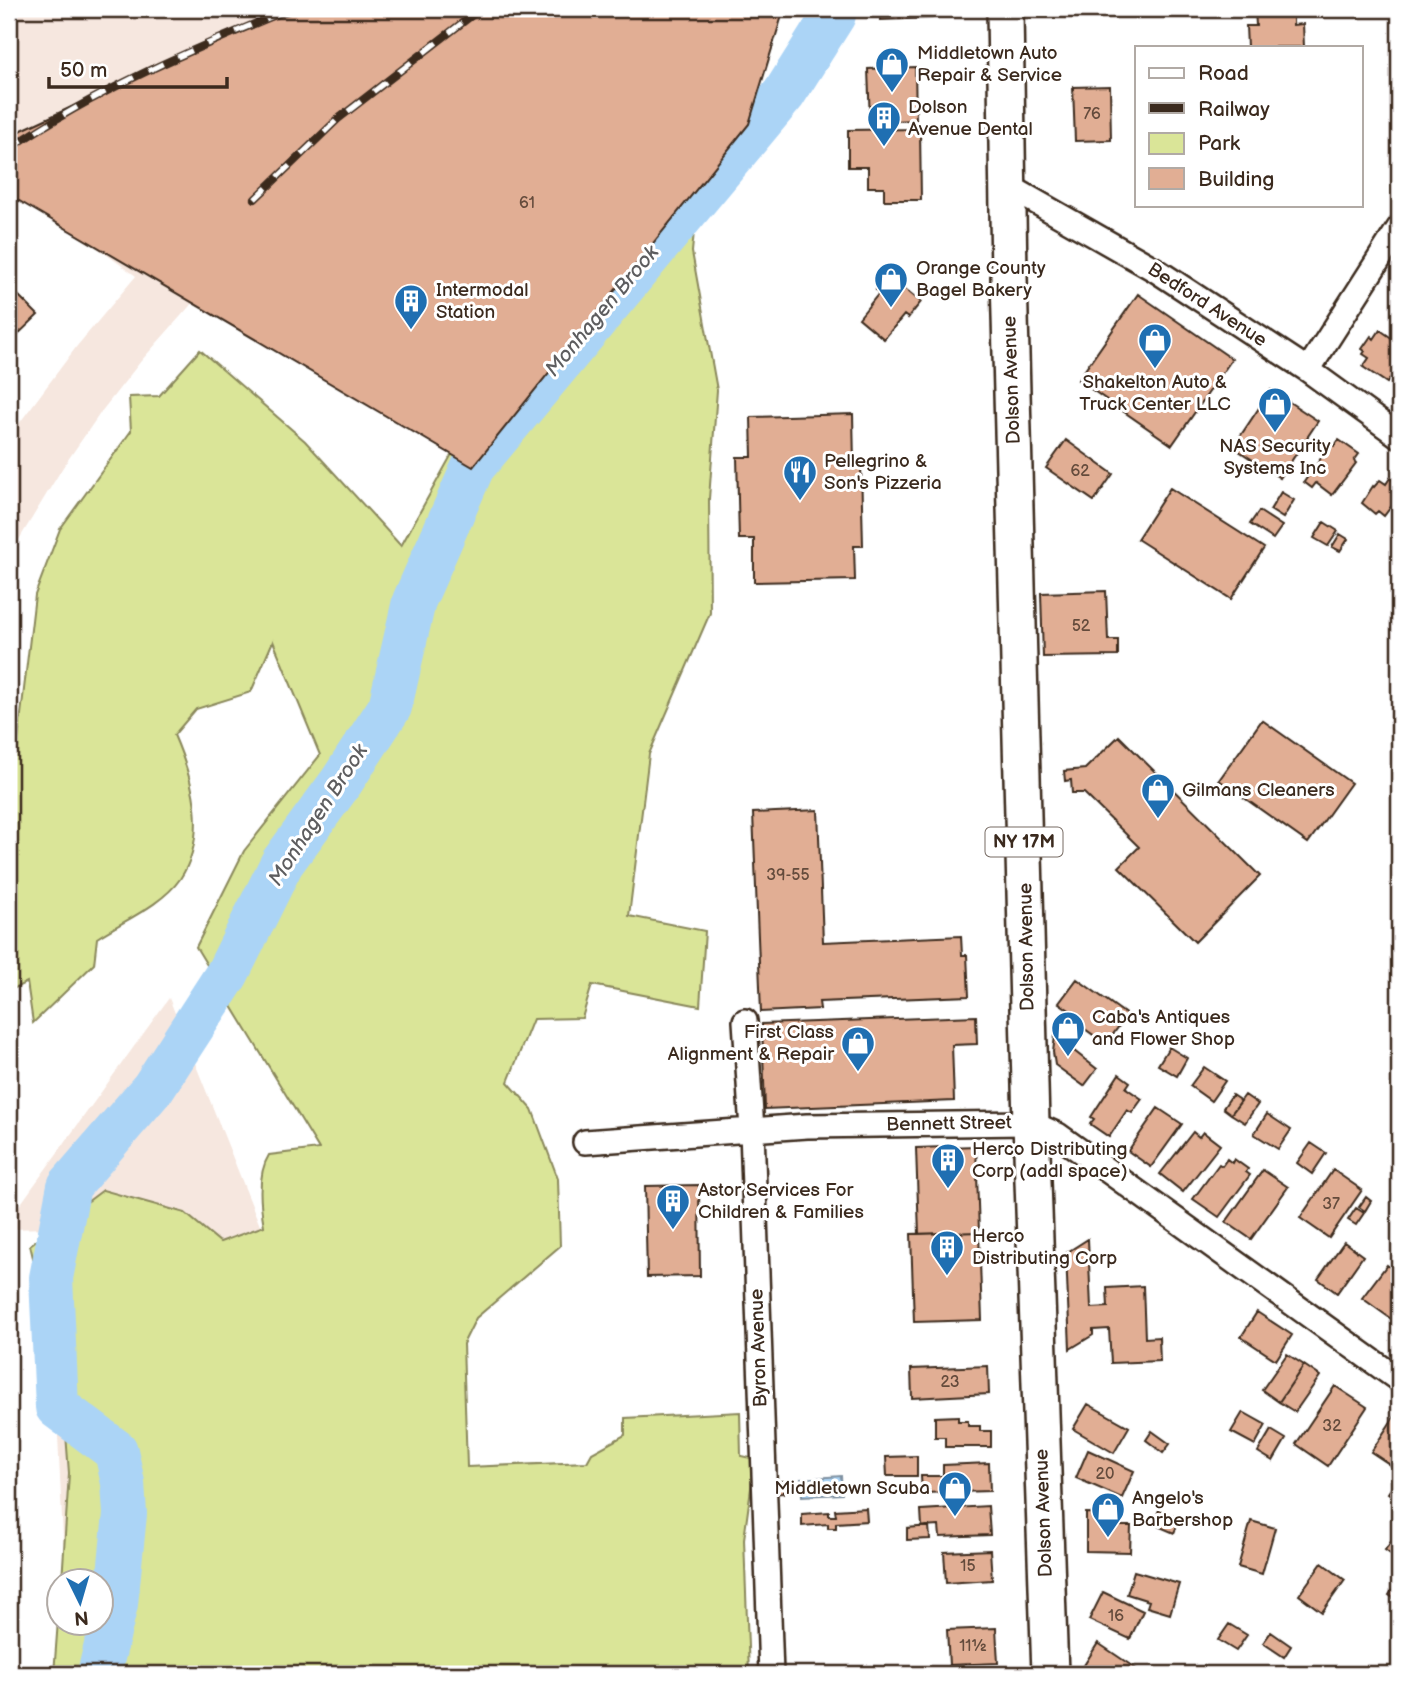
<svg xmlns="http://www.w3.org/2000/svg" width="1408" height="1683" font-family="'Balsamiq Sans',sans-serif">
<style>
.built{fill:#f6e7df}
.green{fill:#dae598;stroke:#8a885b;stroke-width:2}
.water{fill:#abd4f6;stroke:#7e90a0;stroke-width:2}
.lines{fill:none;stroke-linecap:round;stroke-linejoin:round}
.river{stroke:#abd4f6;stroke-width:44}
.building{fill:#e1ae94;stroke:#3b2a1e;stroke-width:2}
.minor-casing{stroke:#3b2a1e;stroke-width:28}
.primary-casing{stroke:#3b2a1e;stroke-width:40}
.minor{stroke:#fff;stroke-width:23}
.primary{stroke:#fff;stroke-width:35}
.rail-casing{stroke:#3b2a1e;stroke-width:8}
.rail{stroke:#fff;stroke-width:5;stroke-dasharray:16;stroke-linecap:butt}
.labels{text-anchor:middle;dominant-baseline:central;stroke-width:6;stroke-linejoin:round;paint-order:stroke}
.number-label{font-size:16px;fill:#644b3c}
.shield{fill:#fff;stroke:#766a62;stroke-width:2}
.shield-label{font-size:18px;font-weight:bold;fill:#3b2a1e}
.poi-label{font-size:19px;fill:#3b2a1e;stroke:#fff;text-anchor:start}
.street-label{font-size:19px;fill:#3b2a1e;stroke:#fff}
.water-label{font-size:21px;font-style:italic;fill:#5d5d5f;stroke:#fff}
</style>
<rect width="100%" height="100%" fill="#fff"/>
<filter id="ink" filterUnits="userSpaceOnUse"><feTurbulence type="fractalNoise" baseFrequency=".0143" numOctaves="2"/><feDisplacementMap in="SourceGraphic" scale="14" xChannelSelector="R" yChannelSelector="G"/><feConvolveMatrix kernelMatrix="1 2 1 2 8 2 1 2 1" color-interpolation-filters="sRGB"/></filter>
<g filter="url(#ink)">
<path class="built" d="M9,9h552l-27,15 -306,239 -87,98 -40,51 -38,55 -54,89v-119l68,-91 59,-70 -127,-92z
M169,998l167,418 -234,208v-42l-37,-1 -17,-353 -39,1v-9z"/>
<path class="green" d="M719,156l-21,34 -6,62 25,138 -8,109 1,114 -61,141 -20,162 76,15 -5,75 -108,-21 -10,33 -49,1 -25,63 24,27 26,70 2,67 -84,72 -13,26 4,123 120,-5 5,-9 33,-18v-17l115,-6 1,44 14,3 -11,80 5,135h-695l5,-67 1,17h42v-42l-40,-1 7,-108 -7,-91 -32,-137 73,-55 82,23 35,29 44,-16c-4,-22 -7,-52 5,-71l50,-6 -123,-202 48,-96 76,-96 -47,-114 -22,51 -55,17 -22,26c19,44 35,100 6,144 -18,26 -57,42 -83,59l-3,26 -61,59 -6,-41 -18,9v-239l8,-3 18,-154 25,-66 71,-98 -2,-34 30,-1 41,-46 105,91 96,105 67,-121z"/>
<path class="water" d="M841,1476l1,18 -40,2 -1,-17z"/>
<g class="lines">
<path class="river" d="M99,1674l17,-70 9,-90 -2,-31 -7,-32 -59,-44 -6,-129 18,-92 84,-98 74,-114 55,-111 60,-82 48,-74 24,-106 59,-134 311,-373 50,-79 1,-6"/>
</g>
<path class="building" d="M305,9h479l-35,115 -276,343 -464,-272v-59l233,-108z
M880,9h51l1,9 -52,2z
M1255,9h38v16l10,-1 1,23h-57l-1,-21h10z
M915,67l1,53 -46,2 -2,-53z
M1110,86l1,54 -36,1 -2,-54z
M920,129l1,71h-37v-13h-16v-20h-20v-37z
M888,275l33,27 -13,16 -4,-3 -20,24 -25,-21 20,-25 -3,-3z
M1138,294l94,65 -60,86 -94,-65z
M18,295l20,20 -29,28v-39z
M1380,330l19,13v22l-12,18 -24,-16 6,-9 -6,-4 2,-3 -3,-2 9,-13 3,3z
M1271,390l47,31 -38,57 -47,-31z
M853,414l1,51h7l2,81h-9l1,34 -101,2v-43h-15l-2,-82h15l-1,-40z
M1066,440l47,34 -19,27 -48,-33z
M1339,440l20,14 -5,7 2,2 -24,32 -16,-12 -4,5 -8,-6 27,-38 3,2z
M1390,478l9,8 -3,6 3,4 -15,20 -6,-5 -3,3 -13,-11 11,-17 1,1 6,-7 6,4z
M1170,488l94,60 -33,51 -94,-60z
M1281,492l13,8 -11,18 -13,-8z
M1259,511l23,15 -9,13 -23,-15z
M1324,522l14,9 -10,15 -14,-8z
M1340,534l8,5 -8,12 -8,-4z
M1106,591l2,49h10v16l-75,1 -2,-64z
M1262,720l89,63 -43,60 -89,-63z
M1119,736l141,140 -65,66 -76,-75 20,-20 -55,-54h-12l-1,-13 -6,1 -1,-10 21,-2z
M818,810l5,132 138,-6 1,19h5l2,41 -150,6 1,7 -59,3 -8,-199z
M1077,979l50,36 -21,29 -35,-25 4,-5 -16,-11z
M976,1016l1,28 -25,1 2,56 -189,8 -3,-85z
M1055,1036l42,33 -13,17 -29,-21 -2,-13z
M1169,1047l18,11 -10,18 -19,-11z
M1204,1067l21,14 -14,20 -21,-15z
M1119,1074l11,8 -4,6 16,11 -10,14 -5,-3 -18,27 -19,-13 4,-5 -3,-2z
M1232,1095l9,6 -10,13 -8,-6z
M1245,1095l13,9 -13,19 -14,-9z
M1158,1108l24,16 -31,43 -23,-16z
M1267,1114l24,16 -13,19 -24,-15z
M1193,1132l6,5 4,-5 17,13 -37,47 -23,-18z
M1311,1143l15,10 -14,21 -15,-11z
M976,1146l3,86 -60,2 -3,-86z
M1227,1159l5,4 2,-4 14,10 -2,3 4,3 -31,42 -26,-18 26,-35 3,2z
M1263,1170l25,17 -37,52 -25,-17z
M1333,1170l29,20 -33,48 -29,-20z
M699,1185l1,91 -53,1 -2,-91z
M1366,1197l5,4 -6,10 -6,-4z
M1356,1208l8,5 -8,12 -8,-5z
M979,1232l3,88 -68,2 -3,-88z
M1088,1239l3,69 17,-1 -1,-19 36,-2 2,52 14,-1 1,24 -49,2 -2,-34 -16,1v5l-23,14 -4,-96z
M1344,1242l19,14 -26,37 -19,-14z
M1387,1265l12,9v41l-5,6 -32,-23z
M1257,1312l35,23 -16,25 -35,-23z
M1287,1354l17,11 -25,37 -17,-12z
M1304,1365l16,11 -25,36 -16,-10z
M988,1366l1,28 -77,4 -1,-29z
M1335,1386l32,21 -39,59 -32,-22z
M1088,1404l41,23 -15,26 -41,-24z
M1243,1412l23,13 -11,20 -24,-13z
M958,1416v5h10v5h12v5h11v16h-46v-10h-10v-20z
M1394,1417l5,4v35l-7,10 -21,-14z
M1271,1430l15,9 -13,22 -15,-9z
M1152,1431l18,13 -7,9 -17,-13z
M1088,1450l46,21 -12,27 -46,-20z
M917,1456v20h-30l-1,-19z
M989,1463l1,28 -68,2 -1,-17h22v-11z
M1398,1478l1,1v22l-11,-8z
M767,1481h17v12l-17,1z
M988,1506l2,29 -50,2 -1,-11 -17,1 -1,-17z
M866,1508l1,13 -31,2v5h-8v-4l-26,2v-12l27,-2v4h7l-1,-6z
M1159,1510l21,8 -6,15 -21,-9z
M1086,1513l33,1 -1,12h13l-1,26 -44,-1z
M1251,1521l24,7 -13,46 -24,-7z
M929,1526l1,13 -23,1v-12z
M1393,1539l6,5v16l-14,-10z
M990,1550l2,30 -46,3 -2,-31z
M1322,1563l23,17 -23,32 -23,-17z
M1134,1571l45,13 -9,30 -23,-7 2,-6 -22,-7z
M1399,1580v22l-10,-7z
M1103,1592l40,19 -13,28 -41,-19z
M1229,1624l18,11 -11,16 -18,-11z
M996,1628l2,35 -49,2 -2,-35z
M1271,1632l20,14 -7,11 -21,-14z
M1098,1643l43,29 -1,2h-47l-10,-7z"/>
<g class="lines">
<g class="minor-casing">
<path id="minor" d="M1008,186l146,83 154,101 91,66
M1308,370l91,-142
M745,1021l7,109 19,544
M585,1142l222,-16 224,-3 27,12 341,245"/>
</g>
<g class="primary-casing">
<path id="primary" d="M1005,9l4,268 22,846 19,551"/>
</g>
<use href="#minor" class="minor"/>
<use href="#primary" class="primary"/>
<g class="rail-casing">
<path id="rail" d="M9,149c87,-59 184,-100 281,-140
M255,199l83,-80 142,-110"/>
</g>
<use href="#rail" class="rail"/>
</g>
</g>
<defs>
<g id="shop-pin" transform="scale(1.75)"><path d="M0 17L-7.5 6A9.5 9.5 0 1 1 7.5 6Z" fill="#1f6fb2" stroke="#fff"/><path d="M-5-2.5h2.3a2.7 3.5 0 0 1 5.4 0H5L5.5 6h-11ZM-1.5-2.5h3a1.5 2.3 0 0 0-3 0Z" fill="#fff"/></g>
<g id="building-pin" transform="scale(1.75)"><path d="M0 17L-7.5 6A9.5 9.5 0 1 1 7.5 6Z" fill="#1f6fb2" stroke="#fff"/><path d="M-4-6H4V6H1V3H-1V6H-4ZM-2.5-4.3h1.7v1.8h-1.7ZM.8-4.3h1.7v1.8H.8ZM-2.5-1h1.7V.8h-1.7ZM.8-1h1.7V.8H.8Z" fill="#fff"/></g>
<g id="restaurant-pin" transform="scale(1.75)"><path d="M0 17L-7.5 6A9.5 9.5 0 1 1 7.5 6Z" fill="#1f6fb2" stroke="#fff"/><path d="M-5-6h1v4h1v-4h1v4h1v-4h1v5L-1.5 .5V6h-2V.5L-5-1ZM5-6V6H3V1.5H1.5Q1.5-4 5-6Z" fill="#fff"/></g>
</defs>
<g fill-rule="evenodd">
<use href="#shop-pin" x="892" y="64"/>
<use href="#building-pin" x="884" y="118"/>
<use href="#shop-pin" x="891" y="279"/>
<use href="#building-pin" x="411" y="301"/>
<use href="#shop-pin" x="1155" y="340"/>
<use href="#shop-pin" x="1275" y="404"/>
<use href="#restaurant-pin" x="800" y="472"/>
<use href="#shop-pin" x="1158" y="790"/>
<use href="#shop-pin" x="1068" y="1028"/>
<use href="#shop-pin" x="858" y="1043"/>
<use href="#building-pin" x="948" y="1160"/>
<use href="#building-pin" x="673" y="1201"/>
<use href="#building-pin" x="947" y="1247"/>
<use href="#shop-pin" x="955" y="1488"/>
<use href="#shop-pin" x="1108" y="1509"/>
</g>
<g class="labels">
<g class="number-label">
<text x="1092" y="114">76</text>
<text x="527" y="203">61</text>
<text x="1080" y="471">62</text>
<text x="1081" y="626">52</text>
<text x="788" y="875">39-55</text>
<text x="1331" y="1204">37</text>
<text x="950" y="1382">23</text>
<text x="1332" y="1426">32</text>
<text x="1105" y="1474">20</text>
<text x="968" y="1566">15</text>
<text x="1116" y="1616">16</text>
<text x="973" y="1646">11½</text>
</g>
<rect class="shield" x="985.5" y="827.5" width="77" height="29" rx="5"/>
<g class="shield-label">
<text x="1024" y="842">NY 17M</text>
</g>
<g class="poi-label">
<text x="917" y="53">Middletown Auto<tspan x="917" dy="22">Repair &amp; Service</tspan></text>
<text x="908" y="107">Dolson<tspan x="908" dy="22">Avenue Dental</tspan></text>
<text x="916" y="268">Orange County<tspan x="916" dy="22">Bagel Bakery</tspan></text>
<text x="436" y="290">Intermodal<tspan x="436" dy="22">Station</tspan></text>
<text x="1155" y="382" text-anchor="middle">Shakelton Auto &amp;<tspan x="1155" dy="22">Truck Center LLC</tspan></text>
<text x="1275" y="446" text-anchor="middle">NAS Security<tspan x="1275" dy="22">Systems Inc</tspan></text>
<text x="824" y="461">Pellegrino &amp;<tspan x="824" dy="22">Son's Pizzeria</tspan></text>
<text x="1182" y="790">Gilmans Cleaners</text>
<text x="1092" y="1017">Caba's Antiques<tspan x="1092" dy="22">and Flower Shop</tspan></text>
<text x="834" y="1032" text-anchor="end">First Class<tspan x="834" dy="22">Alignment &amp; Repair</tspan></text>
<text x="972" y="1149">Herco Distributing<tspan x="972" dy="22">Corp (addl space)</tspan></text>
<text x="698" y="1190">Astor Services For<tspan x="698" dy="22">Children &amp; Families</tspan></text>
<text x="972" y="1236">Herco<tspan x="972" dy="22">Distributing Corp</tspan></text>
<text x="930" y="1488" text-anchor="end">Middletown Scuba</text>
<text x="1132" y="1498">Angelo's<tspan x="1132" dy="22">Barbershop</tspan></text>
</g>
<g class="street-label">
<text transform="translate(1207 305) rotate(33)">Bedford Avenue</text>
<text transform="translate(1012 380) rotate(-92)">Dolson Avenue</text>
<text transform="translate(1027 947) rotate(-91)">Dolson Avenue</text>
<text transform="translate(949 1124) rotate(-1)">Bennett Street</text>
<text transform="translate(759 1348) rotate(-92)">Byron Avenue</text>
<text transform="translate(1044 1513) rotate(-92)">Dolson Avenue</text>
</g>
<g class="water-label">
<text transform="translate(602 311) rotate(-50)">Monhagen Brook</text>
<text transform="translate(318 815) rotate(-57)">Monhagen Brook</text>
</g>
</g>
<rect width="1408" height="1683" fill="none" stroke="#fff" stroke-width="35"/>
<rect x="18" y="18" width="1373" height="1648" fill="none" stroke="#3b2a1e" stroke-width="2.5" filter="url(#ink)"/>
<rect x="1135" y="46" width="228" height="161" fill="#ffffff" stroke="#b1aaa5" stroke-width="2"/>
<rect x="1149" y="68" width="35" height="10" fill="#ffffff" stroke="#b1aaa5" stroke-width="2"/>
<text x="1198" y="80" font-size="21" fill="#3b2a1e">Road</text>
<rect x="1149" y="103" width="35" height="10" fill="#3b2a1e" stroke="#b1aaa5" stroke-width="2"/>
<text x="1198" y="116" font-size="21" fill="#3b2a1e">Railway</text>
<rect x="1149" y="133" width="35" height="21" fill="#dae598" stroke="#b1aaa5" stroke-width="2"/>
<text x="1198" y="150" font-size="21" fill="#3b2a1e">Park</text>
<rect x="1149" y="168" width="35" height="21" fill="#e1ae94" stroke="#b1aaa5" stroke-width="2"/>
<text x="1198" y="186" font-size="21" fill="#3b2a1e">Building</text>
<g transform="translate(80 1602) rotate(175)"><circle r="33" fill="#ffffff" stroke="#b1aaa5" stroke-width="2"/>
<path d="M0-5L12 26L0 18L-12 26Z" fill="#1f6fb2"/>
<text y="-10" font-size="19" font-weight="bold" text-anchor="middle" fill="#3b2a1e">N</text>
</g>
<path d="M49 77v10h178v-10" fill="none" stroke="#3b2a1e" stroke-width="3.5"/>
<text x="60" y="77" font-size="21" fill="#3b2a1e" stroke="#ffffff" stroke-width="5" paint-order="stroke">50 m</text>
</svg>
